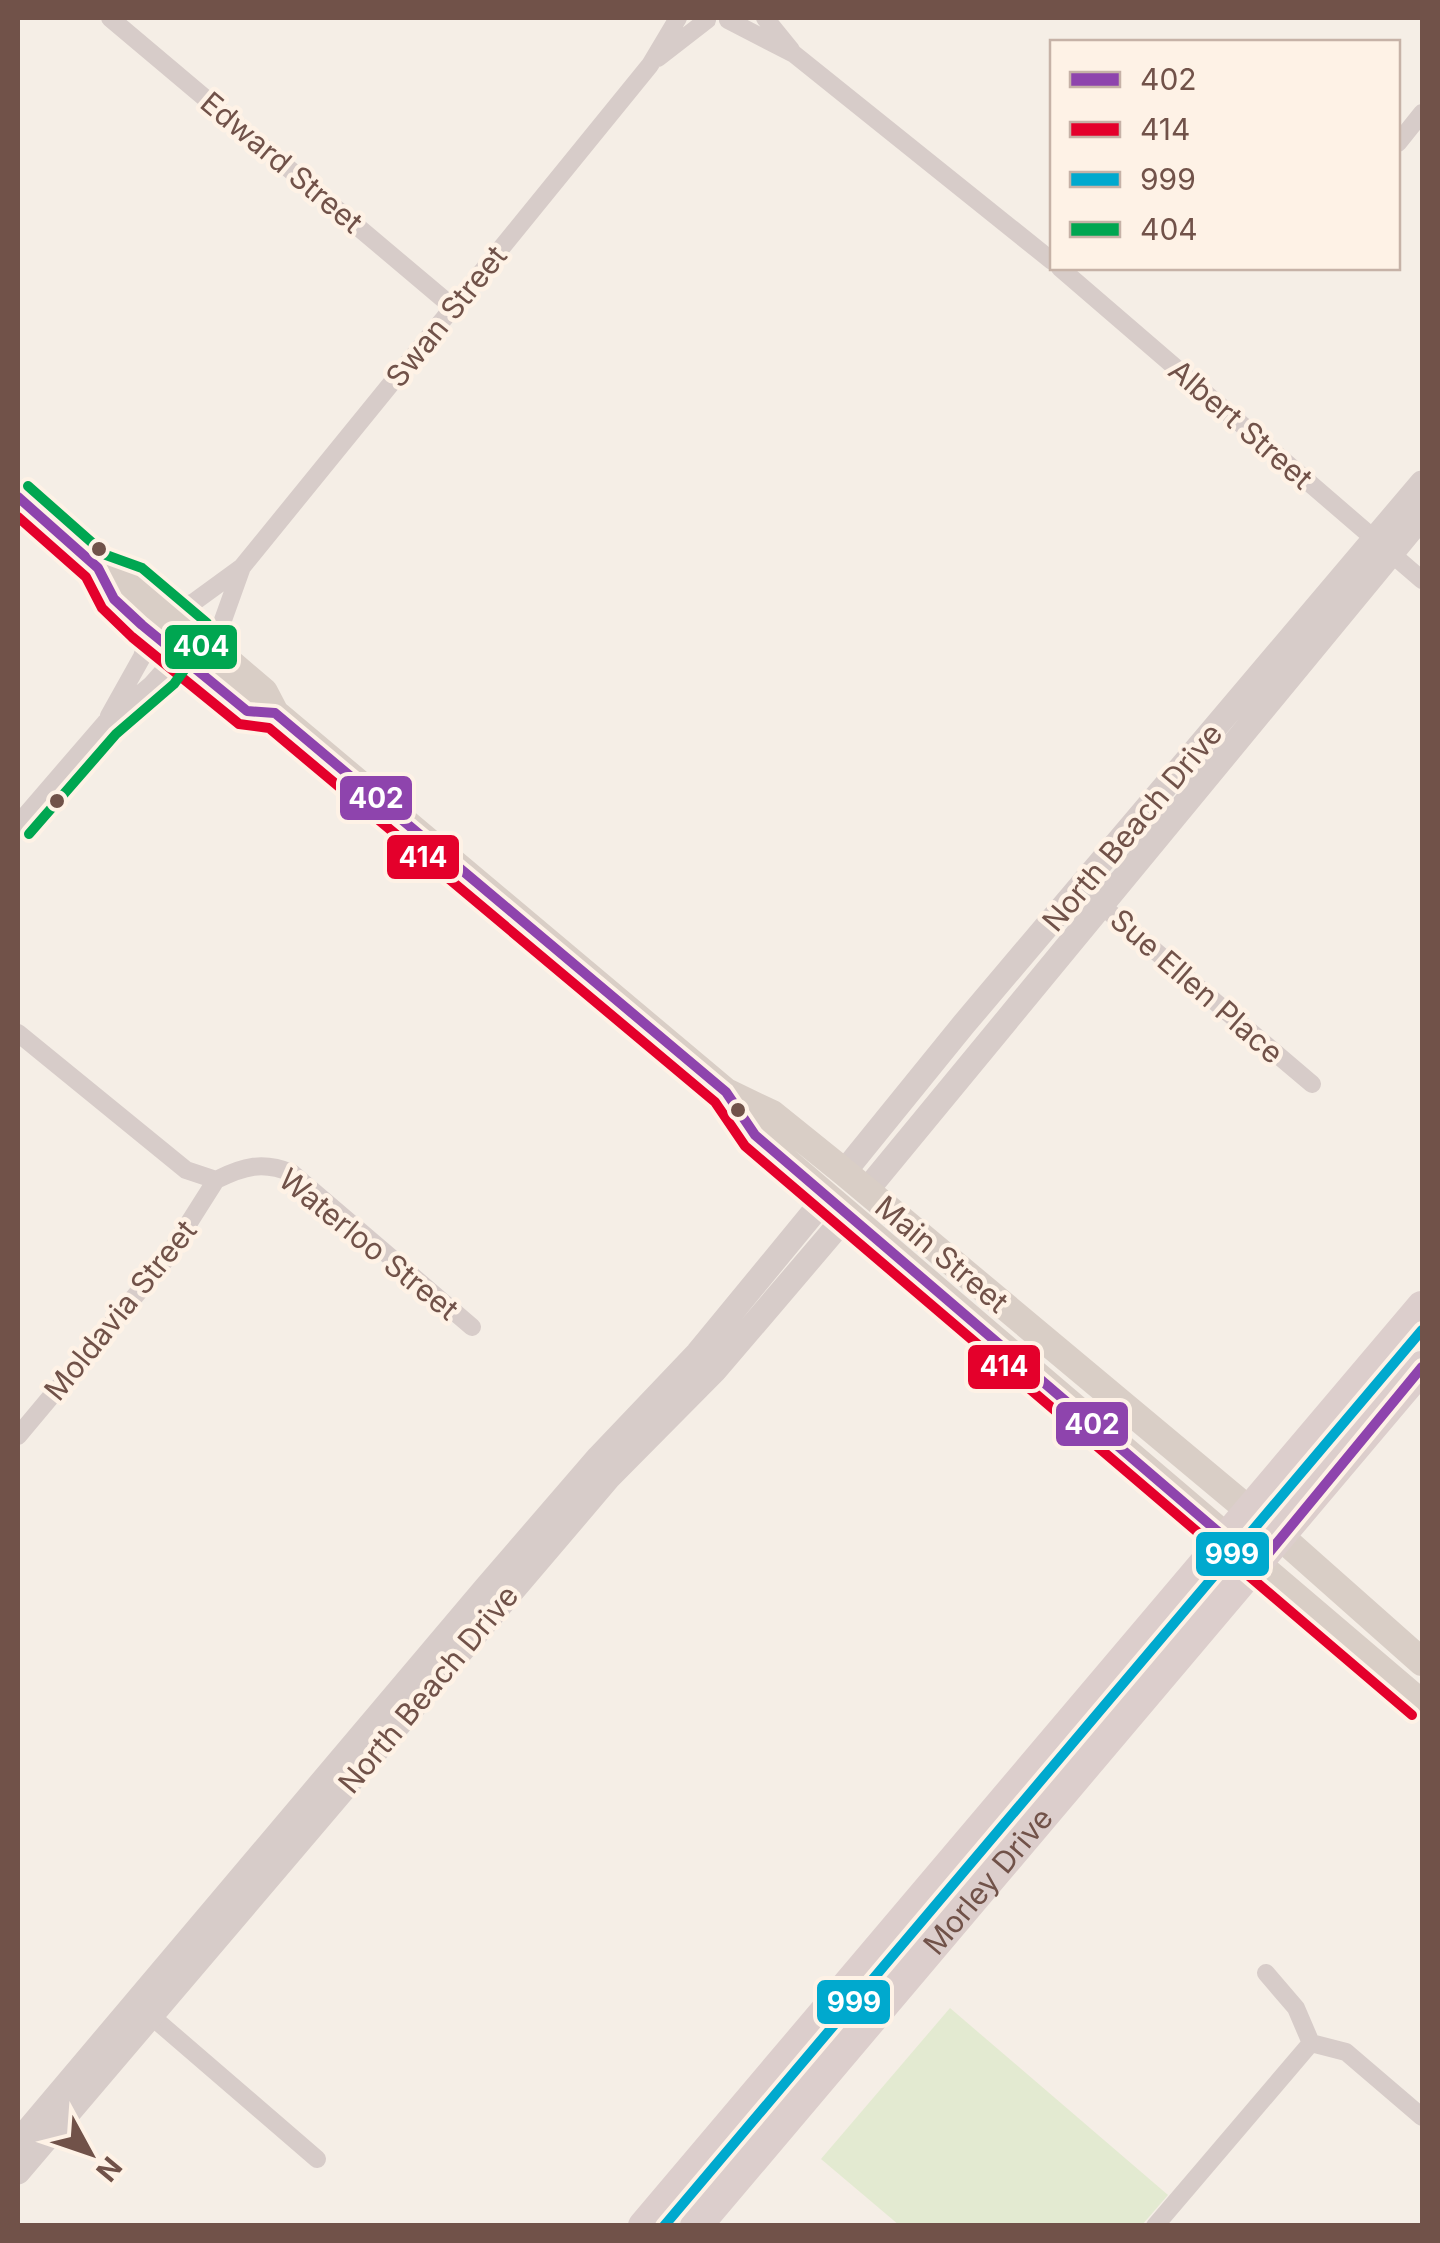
<svg xmlns="http://www.w3.org/2000/svg" width="1440" height="2243" font-family="Inter,sans-serif">
<style>
.green{fill:#e3ead1}
.lines{fill:none;stroke-linecap:round;stroke-linejoin:round}
.street{stroke:#d7ccc9;stroke-width:18}
.secondary{stroke:#d7ccc9;stroke-width:25}
.primary{stroke:#d9cec6;stroke-width:28}
.highway{stroke:#dccecc;stroke-width:32}
.bus-1-casing{stroke:#fef2e6;stroke-width:18}
.bus-2-casing{stroke:#fef2e6;stroke-width:18}
.bus-3-casing{stroke:#fef2e6;stroke-width:18}
.bus-4-casing{stroke:#fef2e6;stroke-width:18}
.bus-1{stroke:#8e44ad;stroke-width:10}
.bus-2{stroke:#e4002b;stroke-width:10}
.bus-3{stroke:#00a9ce;stroke-width:10}
.bus-4{stroke:#00a651;stroke-width:10}
.bus-dot{fill:#715249;stroke:#fef2e6;stroke-width:4}
.labels{text-anchor:middle;dominant-baseline:central;stroke-width:9;stroke-linejoin:round;paint-order:stroke}
.street-label{font-size:30px;fill:#715249;stroke:#fef2e6}
.line-badge{stroke:#fef2e6;stroke-width:4}
.badge-label{font-size:28px;text-anchor:middle;font-weight:bold;fill:#fff}
</style>
<rect width="100%" height="100%" fill="#f5eee6"/>
<path class="green" d="M950,2008l218,187 -26,30h-243l-78,-66z"/>
<g class="lines">
<path class="street" d="M110,18l344,290
M765,18l26,32
M728,20l66,34 258,207
M658,58l49,-38
M1398,143l24,-30
M1060,268l362,312
M171,612l23,-10 48,-35
M213,648l29,-81 408,-502 28,-47
M109,716l33,-59 8,-26
M18,824l87,-101 46,-38 32,-36
M1081,888l231,196
M18,1033l168,137 30,10c28,-14 47,-19 76,-7l180,154
M18,1436l148,-177 50,-79
M1266,1973l30,35 15,35 35,9 76,65
M143,2009l174,150
M1155,2226l156,-183"/>
<path class="secondary" d="M844,1172l120,-148 458,-541
M866,1191l556,-675
M18,2142l467,-553 114,-132 99,-104 129,-157
M18,2172l591,-695 106,-107 133,-156"/>
<path class="primary" d="M18,497l80,71 35,12 27,23 104,89 11,21 451,379 46,22 72,58 437,365 141,125
M98,568l16,31 112,95 21,17 28,2
M727,1093l28,42 667,569"/>
<g class="highway">
<path d="M644,2226l778,-919"/>
<path id="s1" d="M696,2226l726,-859"/>
</g>
<g class="bus-1-casing">
<path id="bus-1" d="M18,497l80,71 16,31 28,26 105,86 28,2 451,379 29,43 503,431 164,-199"/>
</g>
<g class="bus-2-casing">
<path id="bus-2" d="M18,517l68,60 16,31 30,29 107,87 30,4 446,374 30,44 667,569"/>
</g>
<g class="bus-3-casing">
<path id="bus-3" d="M664,2226l758,-896"/>
</g>
<g class="bus-4-casing">
<path id="bus-4" d="M28,486l78,69 36,13 65,55 4,10 -37,51 -58,50 -87,100"/>
</g>
<use href="#bus-1" class="bus-1"/>
<use href="#bus-2" class="bus-2"/>
<use href="#bus-3" class="bus-3"/>
<use href="#bus-4" class="bus-4"/>
</g>
<g class="bus-dot">
<circle cx="99" cy="549" r="9"/>
<circle cx="57" cy="801" r="9"/>
<circle cx="738" cy="1110" r="9"/>
</g>
<g class="labels">
<g class="street-label">
<text transform="translate(282 162) rotate(40)">Edward Street</text>
<text transform="translate(446 316) rotate(-51)">Swan Street</text>
<text transform="translate(1241 424) rotate(41)">Albert Street</text>
<text transform="translate(1132 827) rotate(-50)">North Beach Drive</text>
<text transform="translate(1197 986) rotate(41)">Sue Ellen Place</text>
<text transform="translate(369 1244) rotate(39)">Waterloo Street</text>
<text transform="translate(942 1254) rotate(40)">Main Street</text>
<text transform="translate(120 1310) rotate(-51)">Moldavia Street</text>
<text transform="translate(428 1689) rotate(-50)">North Beach Drive</text>
<text stroke="none"><textPath href="#s1" startOffset="452">Morley Drive</textPath></text>
</g>
</g>
<g class="line-badge">
<rect x="163" y="623" width="76" height="48" rx="10" fill="#00a651"/>
<rect x="338" y="774" width="76" height="48" rx="10" fill="#8e44ad"/>
<rect x="385" y="833" width="76" height="48" rx="10" fill="#e4002b"/>
<rect x="966" y="1343" width="76" height="48" rx="10" fill="#e4002b"/>
<rect x="1054" y="1400" width="76" height="48" rx="10" fill="#8e44ad"/>
<rect x="1194" y="1530" width="77" height="48" rx="10" fill="#00a9ce"/>
<rect x="815" y="1978" width="77" height="48" rx="10" fill="#00a9ce"/>
</g>
<g class="badge-label">
<text x="201" y="656">404</text>
<text x="376" y="808">402</text>
<text x="423" y="867">414</text>
<text x="1004" y="1376">414</text>
<text x="1092" y="1434">402</text>
<text x="1232" y="1564">999</text>
<text x="854" y="2012">999</text>
</g>
<rect width="1440" height="2243" fill="none" stroke="#715249" stroke-width="40"/>
<rect x="1050" y="40" width="350" height="230" fill="#fef2e6" stroke="#c6b2a7" stroke-width="2.5"/>
<rect x="1070" y="72" width="50" height="15" fill="#8e44ad" stroke="#c6b2a7" stroke-width="2.5"/>
<text x="1140" y="90" font-size="30" fill="#715249">402</text>
<rect x="1070" y="122" width="50" height="15" fill="#e4002b" stroke="#c6b2a7" stroke-width="2.5"/>
<text x="1140" y="140" font-size="30" fill="#715249">414</text>
<rect x="1070" y="172" width="50" height="15" fill="#00a9ce" stroke="#c6b2a7" stroke-width="2.5"/>
<text x="1140" y="190" font-size="30" fill="#715249">999</text>
<rect x="1070" y="222" width="50" height="15" fill="#00a651" stroke="#c6b2a7" stroke-width="2.5"/>
<text x="1140" y="240" font-size="30" fill="#715249">404</text>
<g transform="translate(90 2153) rotate(130)" stroke="#fef2e6" stroke-width="8" paint-order="stroke">
<path d="M0-8L18 38L0 25L-18 38Z" fill="#715249"/>
<text y="-15" font-size="28" font-weight="bold" text-anchor="middle" fill="#715249">N</text>
</g>
</svg>
